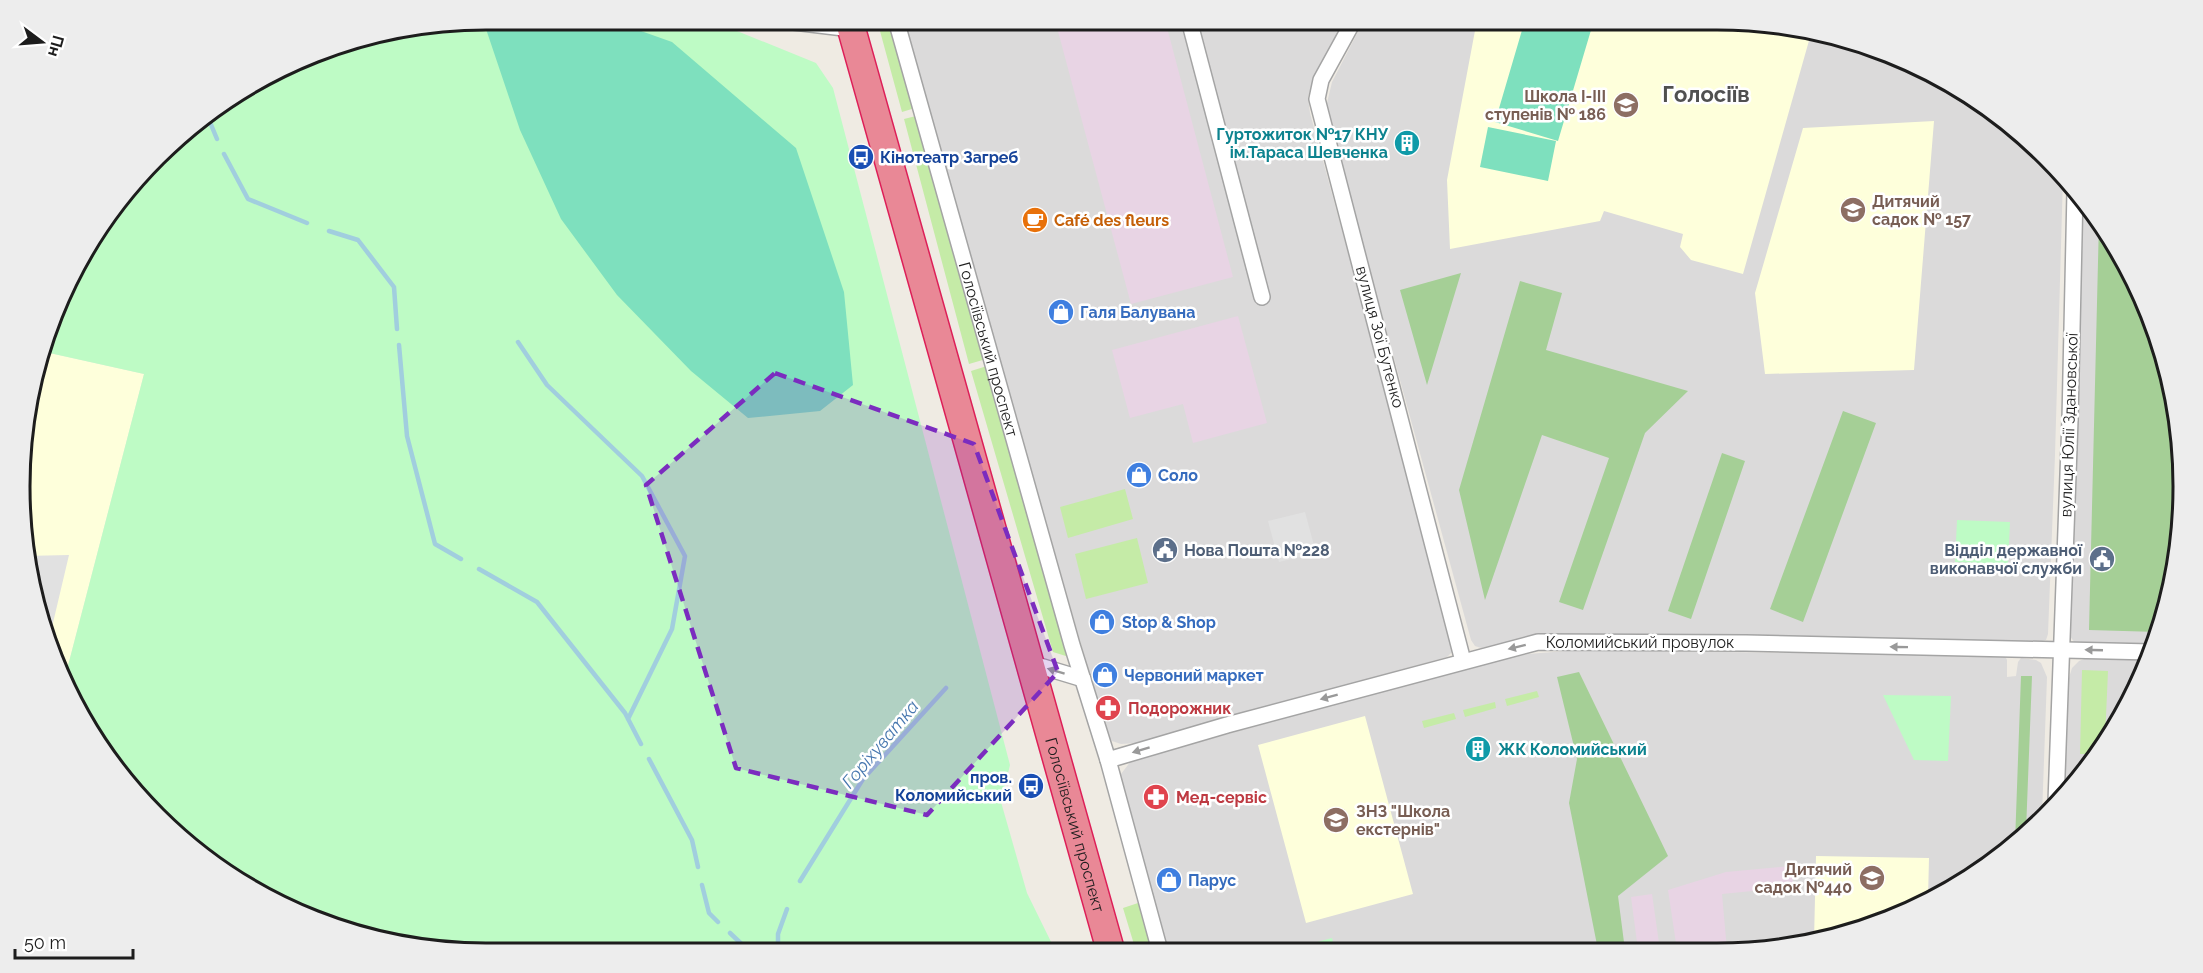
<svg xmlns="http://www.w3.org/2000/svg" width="2203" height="973" font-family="Raleway,sans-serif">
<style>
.residential{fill:#dbdada}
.industrial{fill:#e8d4e4}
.education{fill:#feffdb}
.grass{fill:#c5eba7}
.forest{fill:#a5cf96}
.park{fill:#befbc5}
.pitch{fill:#7ee0be}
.parking{fill:#e1e1e1}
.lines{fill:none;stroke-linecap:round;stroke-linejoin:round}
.stream{stroke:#a1cede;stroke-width:4.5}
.street-casing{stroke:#a4a4a4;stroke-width:18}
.highway-casing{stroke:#dd1f58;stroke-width:30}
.street{stroke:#fff;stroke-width:15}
.highway{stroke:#e98896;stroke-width:27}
.oneway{fill:#999}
.marked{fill:#7b2cbf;fill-opacity:0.2;stroke:#7b2cbf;stroke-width:4.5;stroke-dasharray:12 8;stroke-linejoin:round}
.labels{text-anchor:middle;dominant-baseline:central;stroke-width:5;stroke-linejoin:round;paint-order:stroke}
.education-label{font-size:16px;font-weight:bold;fill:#785e54;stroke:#fff;text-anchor:end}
.culture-label{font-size:16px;font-weight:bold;fill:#0d838f;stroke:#fff;text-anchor:end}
.transit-label{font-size:16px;font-weight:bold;fill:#164399;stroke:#fff;text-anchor:start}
.food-label{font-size:16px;font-weight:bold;fill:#c56008;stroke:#fff;text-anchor:start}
.shop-label{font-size:16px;font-weight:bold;fill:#366cbe;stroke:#fff;text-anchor:start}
.street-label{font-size:16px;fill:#1d1d1d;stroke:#fff}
.service-label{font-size:16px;font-weight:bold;fill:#4e5e75;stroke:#fff;text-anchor:start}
.health-label{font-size:16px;font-weight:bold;fill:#be3a42;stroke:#fff;text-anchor:start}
.water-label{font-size:18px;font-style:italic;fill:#4777af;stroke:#fff}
.district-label{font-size:22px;font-weight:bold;fill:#505050;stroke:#fff}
.rim{fill:none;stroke:#1d1d1d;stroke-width:3}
</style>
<rect width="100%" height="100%" fill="#efebe3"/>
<path class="residential" d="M903,20h442l-31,58 -6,19 2,16 143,525 -1,14 -5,5 -311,86 -15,1 -9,-3 -5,-6z
M1364,20h353l90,8 88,27 81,43 70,58 17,20 -8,279 -7,179 -2,6 -8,2 -460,-8 -44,3 -53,11 -6,-2 -4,-6 -141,-516 -3,-21 5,-21z
M2082,200l23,27 43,80 26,88 9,91 -8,91 -21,69 -79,-3 -6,-8z
M1579,650l422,6h4l2,4v17l9,-1 2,-14 3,-4 15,2 5,3 6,14 -5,139 -41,41 -105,61 -118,31 -609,2 -47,-167 -1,-10 10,-13 344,-96 53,-11z
M2084,659l65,1 -62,111 -23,23 4,-113 4,-13 7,-7z"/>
<path class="industrial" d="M1055,20h110l68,257 -102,27z
M1238,316l29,107 -74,20 -10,-39 -53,14 -18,-68z
M1790,866l4,21 -72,7 5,56h-50l-9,-60 58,-18z
M1652,894l8,56h-22l-7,-53z"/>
<path class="education" d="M1477,20h240l95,10 -69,244 -52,-14 -11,-13 3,-13 -79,-23 -4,10 -150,28 -3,-69z
M1934,121l-20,249 -149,4 -10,-81 48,-165z
M45,352l99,22 -80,307 -20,-44 -20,-89 4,-152z
M1365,716l48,178 -107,29 -48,-178z
M1816,856l113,2 -1,41 -32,19 -82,22z"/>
<path class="grass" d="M877,20h13l25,88 -13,4z
M916,116l70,243 -17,5 -65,-245z
M987,366l82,291 -16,-5 -82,-281z
M1125,489l8,30 -65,19 -8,-31z
M1137,538l11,45 -62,16 -11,-45z
M2082,670l26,1 -3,68 -8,15h-17z
M1537,691l2,6 -32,9 -2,-7z
M1495,702l1,6 -31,9 -2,-7z
M1454,713l2,6 -32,9 -2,-7z
M1141,902l14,49h-19l-13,-43z"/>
<path class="forest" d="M2099,221l49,86 26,88 9,91 -8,91 -17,55 -69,-2z
M1461,273l-34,112 -27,-95z
M1520,281l42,12 -16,57 142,41 -43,42 -62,177 -24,-8 50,-144 -67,-23 -57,165 -26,-110z
M1843,411l33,12 -73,199 -33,-13z
M1722,453l23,8 -54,158 -23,-8z
M1579,672l89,184 -50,40 7,54h-27l-29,-147 8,-44 -20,-82z
M2021,676h11l-6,155 -11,12z"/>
<path class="park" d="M487,20h223l106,43 17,25 177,677 -9,37 26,91 29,59 -570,1 -91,-9 -87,-26 -129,-80 -97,-118 -18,-39 80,-307 -99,-22 37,-99 97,-118 74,-53 83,-38z
M1957,520l53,2 -2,42 -53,-2z
M1883,695l68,1 -3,65 -34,-1z
M1332,938l3,13h-44v-2z"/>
<path class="pitch" d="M486,20h124l62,22 124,106 48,144 9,93 -33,26 -72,7 -57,-47 -74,-76 -56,-76 -41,-89 -34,-101z
M1525,20h69l-36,121 -63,-19z
M1488,127l68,14 -8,40 -68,-14z"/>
<path class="parking" d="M1305,512l11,41 -37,9 -11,-41z
M69,555l-21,89 -23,-88z"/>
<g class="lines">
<path class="stream" d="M207,115l10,24
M224,154l24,45 59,24
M329,231l29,9 36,47 3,42
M518,342l29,43 95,91 43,80 -13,73 -44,90
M399,345l8,91 28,108 26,15
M479,569l58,33 88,111 16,31
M649,759l43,81 6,27
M800,881l63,-102 83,-91
M702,885l7,28 9,9
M730,933l21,20
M778,953v-19l9,-25"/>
<g class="street-casing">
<g id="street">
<path d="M777,20l75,9"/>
<path id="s1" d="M896,20l176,625 36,115 52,191"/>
<path d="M1189,20l73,277"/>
<path d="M1354,20l-33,60 -4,19 146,562"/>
<path d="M1030,663l53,16"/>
<path d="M1108,760l119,-35 311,-83 208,1 406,9"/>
<path d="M2056,802l14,-382 5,-229"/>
</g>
</g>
<g class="highway-casing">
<g id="highway">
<path id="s2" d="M849,20l262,932"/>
</g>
</g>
<use href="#street" class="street"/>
<use href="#highway" class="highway"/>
</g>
<defs><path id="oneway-solid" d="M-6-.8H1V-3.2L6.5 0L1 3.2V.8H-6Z" transform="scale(1.5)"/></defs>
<g class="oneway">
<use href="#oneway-solid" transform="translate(1517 647) rotate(166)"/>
<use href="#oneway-solid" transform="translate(1899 647) rotate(-179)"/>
<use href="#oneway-solid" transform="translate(2094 650) rotate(-178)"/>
<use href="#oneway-solid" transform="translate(1056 671) rotate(-163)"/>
<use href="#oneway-solid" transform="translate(1329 697) rotate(165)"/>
<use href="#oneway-solid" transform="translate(1141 750) rotate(163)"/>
</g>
<path class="marked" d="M775,373l199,71 84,228 -131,143 -191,-47 -90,-283z"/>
<defs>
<g id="school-disc" transform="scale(1.35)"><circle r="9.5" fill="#8d6e63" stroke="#fff"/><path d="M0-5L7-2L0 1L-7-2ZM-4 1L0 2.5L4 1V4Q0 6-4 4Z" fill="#fff"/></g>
<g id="building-disc" transform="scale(1.35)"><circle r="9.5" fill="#0f9aa8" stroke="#fff"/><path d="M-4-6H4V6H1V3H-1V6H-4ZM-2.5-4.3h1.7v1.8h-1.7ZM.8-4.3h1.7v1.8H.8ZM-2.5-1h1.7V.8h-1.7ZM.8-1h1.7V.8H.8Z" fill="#fff"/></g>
<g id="bus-disc" transform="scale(1.35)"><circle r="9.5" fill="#1a4fb4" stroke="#fff"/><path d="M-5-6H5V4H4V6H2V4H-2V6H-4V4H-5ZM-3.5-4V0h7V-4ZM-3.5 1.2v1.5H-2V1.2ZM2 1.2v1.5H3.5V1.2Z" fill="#fff"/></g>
<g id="cafe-disc" transform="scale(1.35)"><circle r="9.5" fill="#e8710a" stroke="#fff"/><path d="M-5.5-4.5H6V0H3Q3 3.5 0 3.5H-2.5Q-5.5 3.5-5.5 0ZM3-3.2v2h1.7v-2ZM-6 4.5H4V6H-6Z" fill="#fff"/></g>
<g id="shop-disc" transform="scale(1.35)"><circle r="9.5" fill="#3f7fe0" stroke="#fff"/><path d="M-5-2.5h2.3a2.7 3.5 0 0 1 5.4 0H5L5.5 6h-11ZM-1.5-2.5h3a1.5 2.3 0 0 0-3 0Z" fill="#fff"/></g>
<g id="civic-disc" transform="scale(1.35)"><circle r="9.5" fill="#5c6f8a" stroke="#fff"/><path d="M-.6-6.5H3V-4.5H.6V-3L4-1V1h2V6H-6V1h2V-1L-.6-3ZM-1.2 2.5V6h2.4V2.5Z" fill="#fff"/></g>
<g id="pharmacy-disc" transform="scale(1.35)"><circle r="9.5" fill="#e0444e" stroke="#fff"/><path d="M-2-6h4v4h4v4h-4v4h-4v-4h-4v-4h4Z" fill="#fff"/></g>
</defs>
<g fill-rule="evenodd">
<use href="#school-disc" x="1626" y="105"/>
<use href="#building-disc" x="1407" y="143"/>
<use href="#bus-disc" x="861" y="157"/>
<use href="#school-disc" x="1853" y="210"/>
<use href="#cafe-disc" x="1035" y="220"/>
<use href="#shop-disc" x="1061" y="312"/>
<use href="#shop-disc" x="1139" y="475"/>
<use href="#civic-disc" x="1165" y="550"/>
<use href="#civic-disc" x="2102" y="559"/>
<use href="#shop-disc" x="1102" y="622"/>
<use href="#shop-disc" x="1105" y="675"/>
<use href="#pharmacy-disc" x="1108" y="708"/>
<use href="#building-disc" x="1478" y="749"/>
<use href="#bus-disc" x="1031" y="786"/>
<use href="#pharmacy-disc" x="1156" y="797"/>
<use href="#school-disc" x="1336" y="820"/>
<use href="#school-disc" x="1872" y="878"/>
<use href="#shop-disc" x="1169" y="880"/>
</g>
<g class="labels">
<g class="education-label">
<text x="1606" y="96">Школа І-ІІІ<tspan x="1606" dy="18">ступенів № 186</tspan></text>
<text x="1872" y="201" text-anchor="start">Дитячий<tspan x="1872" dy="18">садок № 157</tspan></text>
<text x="1356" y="811" text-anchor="start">ЗНЗ "Школа<tspan x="1356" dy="18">екстернів"</tspan></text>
<text x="1852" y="869">Дитячий<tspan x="1852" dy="18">садок №440</tspan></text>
</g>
<g class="culture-label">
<text x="1388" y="134">Гуртожиток №17 КНУ<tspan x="1388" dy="18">ім.Тараса Шевченка</tspan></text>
<text x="1498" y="749" text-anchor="start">ЖК Коломийський</text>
</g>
<g class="transit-label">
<text x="880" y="157">Кінотеатр Загреб</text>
<text x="1012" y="777" text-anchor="end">пров.<tspan x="1012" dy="18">Коломийський</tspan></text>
</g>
<g class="food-label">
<text x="1054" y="220">Café des fleurs</text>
</g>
<g class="shop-label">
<text x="1080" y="312">Галя Балувана</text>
<text x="1158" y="475">Соло</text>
<text x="1122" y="622">Stop &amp; Shop</text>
<text x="1124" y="675">Червоний маркет</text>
<text x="1188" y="880">Парус</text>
</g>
<g class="street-label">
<text transform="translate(1380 337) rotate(75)">вулиця Зої Бутенко</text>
<text stroke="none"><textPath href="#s1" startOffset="342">Голосіївський проспект</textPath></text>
<text transform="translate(2069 425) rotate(-88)">вулиця Юлії Здановської</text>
<text x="1640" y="642">Коломийський провулок</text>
<text stroke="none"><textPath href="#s2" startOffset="836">Голосіївський проспект</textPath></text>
</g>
<g class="service-label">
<text x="1184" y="550">Нова Пошта №228</text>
<text x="2082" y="550" text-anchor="end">Відділ державної<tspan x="2082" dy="18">виконавчої служби</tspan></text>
</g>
<g class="health-label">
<text x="1128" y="708">Подорожник</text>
<text x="1176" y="797">Мед-сервіс</text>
</g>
<g class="water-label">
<text transform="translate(880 744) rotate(-50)">Горіхуватка</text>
</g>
<g class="district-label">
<text x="1706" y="94">Голосіїв</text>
</g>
</g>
<path d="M0 0H2203V973H0ZM486 30H1717A456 456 0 0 1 2173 486V487A456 456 0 0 1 1717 943H486A456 456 0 0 1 30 487V486A456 456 0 0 1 486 30Z" fill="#ededed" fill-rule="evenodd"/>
<path class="rim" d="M486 30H1717A456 456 0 0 1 2173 486V487A456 456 0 0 1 1717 943H486A456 456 0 0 1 30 487V486A456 456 0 0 1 486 30Z"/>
<g transform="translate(42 42) rotate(106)" stroke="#ffffff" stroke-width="4.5" paint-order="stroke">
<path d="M0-4.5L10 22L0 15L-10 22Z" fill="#1d1d1d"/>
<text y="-9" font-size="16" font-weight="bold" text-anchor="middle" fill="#1d1d1d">Пн</text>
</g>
<path d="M15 949v9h118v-9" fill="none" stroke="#1d1d1d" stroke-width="3"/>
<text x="24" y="949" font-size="18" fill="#1d1d1d" stroke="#ffffff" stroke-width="4.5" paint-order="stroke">50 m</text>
</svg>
